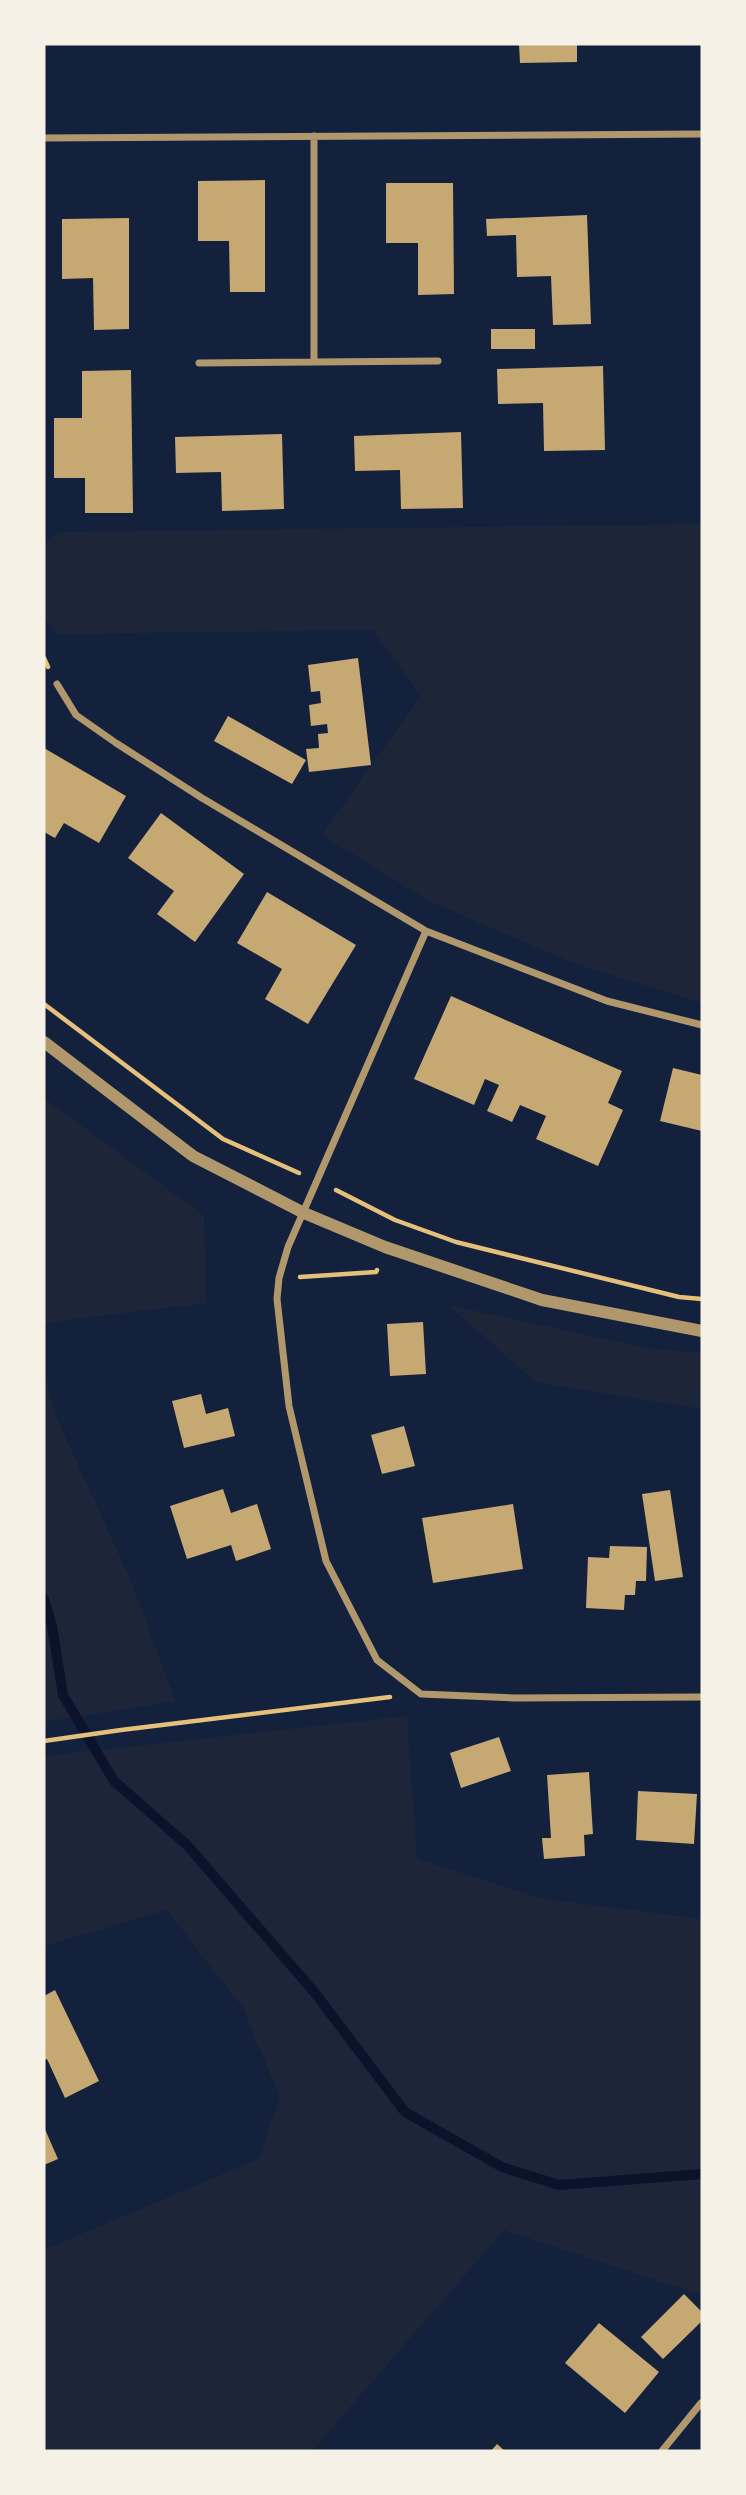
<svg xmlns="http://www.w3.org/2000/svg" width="746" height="2495" font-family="Signika,sans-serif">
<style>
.green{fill:#1d2539}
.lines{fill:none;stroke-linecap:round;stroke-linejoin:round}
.stream{stroke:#0b132b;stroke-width:10}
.building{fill:#c6a872}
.path{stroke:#e5c07b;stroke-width:4.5}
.minor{stroke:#b1986c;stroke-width:7}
.tertiary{stroke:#b1986c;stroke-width:12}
</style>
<rect width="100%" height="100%" fill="#14213d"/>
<path class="green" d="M702,524v479l-129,-40 -144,-62 -107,-66 99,-139 -48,-66 -315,4 -14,-15v-74l15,-13z
M44,1098l160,118 2,87 -162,20z
M448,1305l199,43 55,5v56l-166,-27z
M44,1371l10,41 78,171 43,118 -131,21z
M407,1716l10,143 127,40 158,20v376l-198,-65 -192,221h-268v-201l214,-91 22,-61 -37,-90 -76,-98 -123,36v-190z"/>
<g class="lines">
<path class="stream" d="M44,1599l8,27 11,69 51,86 73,64 128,148 90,119 97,55 57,18 143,-11"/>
</g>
<path class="building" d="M519,44h58v18l-57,1z
M265,180v112h-35l-1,-51h-31v-60z
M386,183h67l1,111 -36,1v-52h-32z
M587,215l4,109 -38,1 -2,-49 -34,1 -1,-42 -29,1 -1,-17z
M129,218v111l-35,1 -1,-52 -31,1v-60z
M491,329h44v20h-44z
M603,366l2,84 -61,1 -1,-48 -45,1 -1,-35z
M131,370l2,143h-48v-35h-31v-60h28v-47z
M461,432l2,76 -62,1 -1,-39 -45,1 -1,-35z
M282,434l2,75 -62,2 -1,-39 -45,1 -1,-36z
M358,658l13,107 -62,7 -3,-23 13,-1 -1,-14 10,-1 -1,-9 -16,2 -2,-21 12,-2 -1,-12 -9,1 -3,-27z
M228,716l78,44 -14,24 -78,-43z
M44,748l82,48 -27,47 -35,-20 -9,15 -11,-6z
M161,813l83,61 -49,68 -38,-28 17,-23 -46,-33z
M267,892l89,53 -48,79 -43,-25 17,-30 -45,-26z
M451,996l171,75 -14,32 15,7 -25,56 -62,-27 10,-23 -26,-11 -8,17 -25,-11 12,-26 -14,-6 -11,26 -60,-26z
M673,1068l29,7v56l-42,-10z
M423,1322l3,52 -36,2 -3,-52z
M201,1394l5,20 22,-6 7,28 -51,12 -12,-47z
M404,1426l11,40 -33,8 -11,-39z
M223,1489l8,24 26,-9 14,45 -35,12 -5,-16 -44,14 -17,-53z
M670,1490l13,87 -28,4 -13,-87z
M513,1504l10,65 -90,14 -11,-65z
M610,1546l37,1 -1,34h-10l-1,14h-10l-1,15 -38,-2 2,-51 21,1z
M499,1737l12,34 -50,17 -11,-35z
M589,1772l4,62 -9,1 1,21 -41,3 -2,-21h9l-4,-63z
M638,1791l59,3 -3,50 -58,-4z
M55,1990l44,91 -34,17 -18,-39 -3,1v-64z
M44,2127l14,32 -14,6z
M684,2294l18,18v9l-39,38 -22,-22z
M599,2323l60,49 -34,41 -60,-50z
M497,2444l8,7h-14z"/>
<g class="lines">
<path class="path" d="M44,658l4,9
M44,1004l179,135 76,34
M336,1190l59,30 61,22 223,55 23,2
M300,1277l76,-5 1,-2
M44,1741l77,-11 269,-33"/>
<path class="minor" d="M314,136v226
M44,138l658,-4
M199,363l239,-2
M57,684l19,31 40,28 86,55 224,133
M702,1025l-95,-24 -181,-70 -138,316 -9,31 -2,21 12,107 37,155 51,99 44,34 95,4 186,-1
M662,2451l39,-48"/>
<path class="tertiary" d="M44,1042l149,114 111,57 81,34 157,53 160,31"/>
</g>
<rect width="746" height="2495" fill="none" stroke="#f6f1e7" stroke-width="91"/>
</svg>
